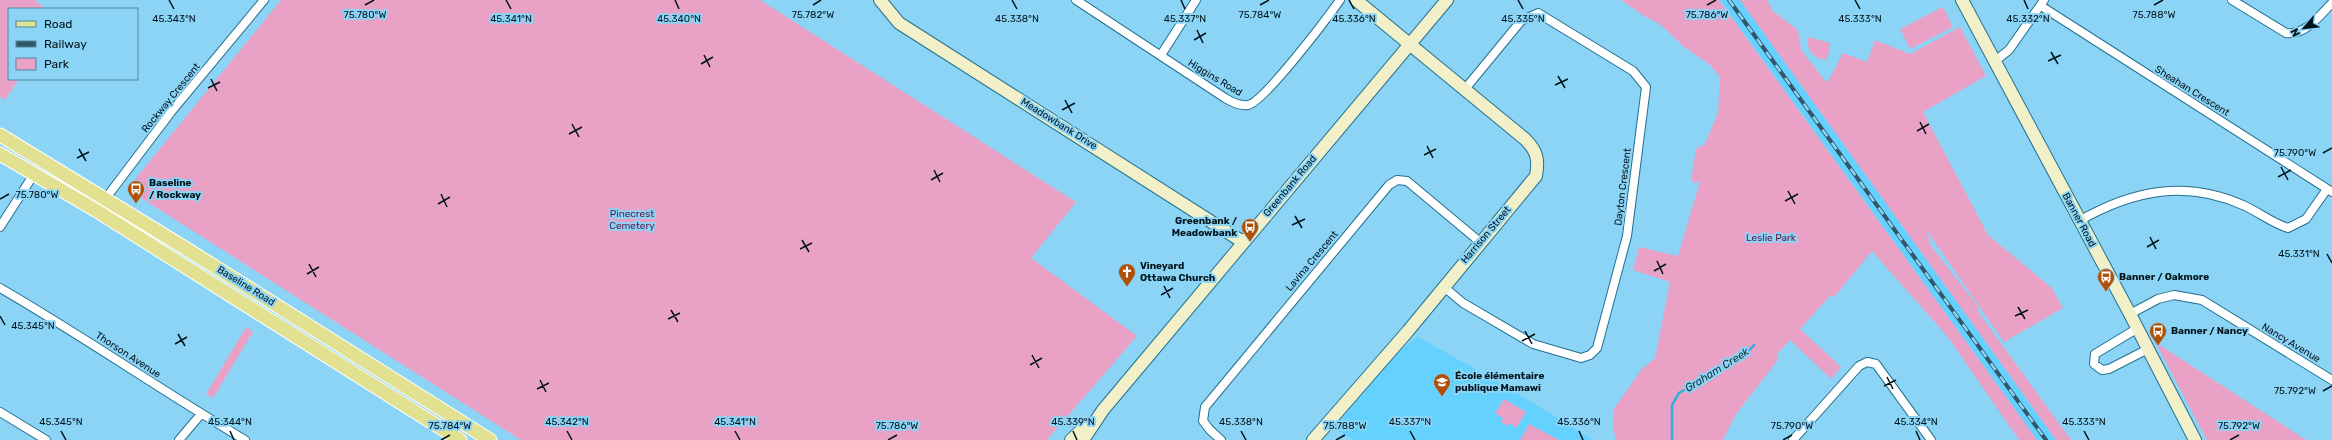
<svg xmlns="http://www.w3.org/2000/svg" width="2332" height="440" font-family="Rubik,sans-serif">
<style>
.built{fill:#64d1ff}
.green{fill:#e9a2c5}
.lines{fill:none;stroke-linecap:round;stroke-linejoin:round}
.stream{stroke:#35adda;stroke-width:2.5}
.street-casing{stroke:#23708e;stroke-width:10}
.secondary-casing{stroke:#23708e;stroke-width:14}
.primary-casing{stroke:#fff;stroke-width:15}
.street{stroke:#fff;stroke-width:8}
.secondary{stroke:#f1f0c8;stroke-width:12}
.primary{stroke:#e2e192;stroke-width:13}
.rail-casing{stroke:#315667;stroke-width:4}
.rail{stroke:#8bd4f6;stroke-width:2.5;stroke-dasharray:8;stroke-linecap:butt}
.ticks{fill:none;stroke:#01131b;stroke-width:1.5}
.labels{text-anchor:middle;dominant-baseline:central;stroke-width:4;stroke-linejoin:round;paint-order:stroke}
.street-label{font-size:10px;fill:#01131b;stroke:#8bd4f6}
.poi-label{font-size:10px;font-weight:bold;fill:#01131b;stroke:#8bd4f6;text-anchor:start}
.park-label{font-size:10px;fill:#641645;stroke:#8bd4f6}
.water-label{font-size:11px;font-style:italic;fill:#192d36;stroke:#8bd4f6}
.ticks-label{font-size:10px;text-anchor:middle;fill:#01131b;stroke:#8bd4f6;stroke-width:4;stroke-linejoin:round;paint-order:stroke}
</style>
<rect width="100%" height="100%" fill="#8bd4f6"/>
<path class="built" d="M1720,0h20l316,440h-19z
M1418,337l84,47 91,56h-239l-20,-12 64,-76z"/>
<path class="green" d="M0,0h35l10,9h-36v70h10l-14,21 -5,-3z
M281,0h479l316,202 -45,56 106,78 -90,104h-526l-394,-251z
M1621,0h98l318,440h-18l-72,-104 -75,-85 -37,45h-5l-30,33 41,38 -10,12 -41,-39 -13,14 1,6 -42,54 -13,26h-107l-3,-13 1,-18 27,-39 14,-12 15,-76 -37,-12 6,-23 39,9 22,-75 -5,2 -4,-3 5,-31 5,-4 3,1 14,-33 2,-36 -10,-12 -27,-19 -23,-22 -16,-8z
M1740,0h27l6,11 25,19 3,20 26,33 16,-30 24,9 8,-22 35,14 50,-27 26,49 -63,36 65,123 64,53 11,20 -59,34 -77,-111 4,15 46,59 2,8 92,127h-15z
M1943,7l10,20 -43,22 -10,-20z
M1808,37l22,6 -2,14 -4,3c-12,-4 -18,-10 -16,-23z
M246,327l7,5 -40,66 -7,-4z
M2155,342l151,98h-99z
M1504,399l22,13 -10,16 -7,-5 -2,3 -6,-4 2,-4 -8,-5z
M1529,424l30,16h-39z"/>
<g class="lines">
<path class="stream" d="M1672,440v-35l7,-12 67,-39 8,-9"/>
<g class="street-casing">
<path id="street" d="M1076,0l149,98c7,4 14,8 23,7 16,-3 80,-88 92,-105
M2232,0l54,33c19,3 34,-18 46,-30
M2041,6l291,186
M1161,55l35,-55
M1995,61l14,-11 35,-50
M103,202l68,-90 93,-112
M2079,221c54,-31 108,-42 166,-15 15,7 27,17 43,22l18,-9 21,-30
M0,227l34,-53
M1444,287l19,16 70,41 48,14 9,-3 7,-7 30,-112 19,-149 -13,-16 -95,-58 -17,8 -56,68
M0,288c83,48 162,103 245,152
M2130,314l28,-15 16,-4 28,5 130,80
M2138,328l-43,26 -1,10 8,6 7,-1 39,-20
M0,412l46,28
M179,440l22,-26
M1221,440l-11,-10 -7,-9 2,-14 184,-222 8,-5 10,1 73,61
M1793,440l66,-74 8,-4 9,2 55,76"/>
</g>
<g class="secondary-casing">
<path id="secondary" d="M880,0l19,23 344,219
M1962,0l168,314 65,126
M1071,440l16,-15
M1083,440l20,-30 344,-410
M1313,440l95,-109 128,-155c3,-17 1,-25 -11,-37l-169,-139"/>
</g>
<g class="primary-casing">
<path id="primary" d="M0,135l185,113 305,192
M0,154l97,57 363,229"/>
</g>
<use href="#street" class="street"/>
<use href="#secondary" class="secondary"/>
<use href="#primary" class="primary"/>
<g class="rail-casing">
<path id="rail" d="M1729,0l317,440"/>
</g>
<use href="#rail" class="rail"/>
</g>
<path class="ticks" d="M169,0l5,9M506,0l5,9M675,0l4,9M1012,0l5,9M1181,0l4,9M1349,0l5,9M1518,0l5,9M1855,0l5,9M2024,0l4,9M365,5l9,-5M813,5l8,-5M1260,5l9,-5M1707,5l9,-5M2154,5l9,-5M1197,30l6,13M1194,40l12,-7M2051,52l7,12M704,55l6,12M2048,61l13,-6M701,64l12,-7M1558,76l7,12M211,79l6,12M1555,85l13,-6M208,88l12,-6M1065,100l7,13M1062,110l13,-7M1920,122l6,12M572,124l7,13M1917,131l12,-7M569,134l13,-7M1427,146l6,12M79,149l7,12M2323,153l9,-5M1424,155l12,-6M77,158l12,-6M2281,167l7,13M934,170l6,12M2278,177l13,-7M931,180l12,-7M1788,191l7,13M441,194l6,13M0,199l9,-5M1785,201l13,-7M438,204l12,-7M1295,216l7,12M1292,225l13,-6M2150,237l6,12M802,240l7,12M2147,247l12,-7M800,249l12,-6M2327,254l5,9M1657,261l6,13M309,264l7,13M1654,271l12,-7M307,274l12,-7M1164,286l6,12M1161,295l12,-7M2018,307l7,12M671,310l7,12M0,316l5,9M2015,316l13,-6M668,319l12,-6M1525,331l7,13M178,334l7,12M1522,341l13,-7M175,344l12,-7M1032,355l7,13M1030,365l12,-7M1887,377l6,12M540,380l6,12M1884,386l12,-6M537,389l12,-6M2323,391l9,-5M61,431l5,9M230,431l4,9M567,431l5,9M735,431l5,9M1073,431l4,9M1241,431l5,9M1410,431l5,9M1579,431l4,9M1916,431l4,9M2084,431l5,9M441,440l9,-5M888,440l9,-5M1336,440l9,-5M1783,440l9,-5M2230,440l9,-5"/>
<defs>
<g id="bus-pin" transform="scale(0.9)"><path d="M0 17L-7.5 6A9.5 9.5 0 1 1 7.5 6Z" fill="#b05007" stroke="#8bd4f6"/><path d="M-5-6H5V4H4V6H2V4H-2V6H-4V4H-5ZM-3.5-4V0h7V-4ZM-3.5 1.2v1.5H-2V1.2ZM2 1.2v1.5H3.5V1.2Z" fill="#fff"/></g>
<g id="church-pin" transform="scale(0.9)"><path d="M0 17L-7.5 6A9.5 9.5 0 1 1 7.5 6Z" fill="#b05007" stroke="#8bd4f6"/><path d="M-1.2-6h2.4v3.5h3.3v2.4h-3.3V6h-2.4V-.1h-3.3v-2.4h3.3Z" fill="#fff"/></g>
<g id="school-pin" transform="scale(0.9)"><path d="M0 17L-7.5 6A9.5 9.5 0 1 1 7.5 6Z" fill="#b05007" stroke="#8bd4f6"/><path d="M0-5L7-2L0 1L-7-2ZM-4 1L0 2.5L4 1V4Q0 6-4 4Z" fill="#fff"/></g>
</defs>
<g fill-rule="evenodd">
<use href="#bus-pin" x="136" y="189"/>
<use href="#bus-pin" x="1250" y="227"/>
<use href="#church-pin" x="1127" y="272"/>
<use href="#bus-pin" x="2106" y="277"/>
<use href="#bus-pin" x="2158" y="331"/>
<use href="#school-pin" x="1442" y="382"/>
</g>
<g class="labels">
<g class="street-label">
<text transform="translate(1215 78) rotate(31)">Higgins Road</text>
<text transform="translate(2192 91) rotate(32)">Sheahan Crescent</text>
<text transform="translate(171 98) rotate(-51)">Rockway Crescent</text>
<text transform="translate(1059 124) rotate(32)">Meadowbank Drive</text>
<text transform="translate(1290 186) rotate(-50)">Greenbank Road</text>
<text transform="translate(1623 187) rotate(-83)">Dayton Crescent</text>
<text transform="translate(2079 220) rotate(62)">Banner Road</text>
<text transform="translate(1486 235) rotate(-50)">Harrison Street</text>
<text transform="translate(1312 261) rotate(-50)">Lavina Crescent</text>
<text transform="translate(246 286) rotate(32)">Baseline Road</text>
<text transform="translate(2291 343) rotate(31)">Nancy Avenue</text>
<text transform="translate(128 355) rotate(33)">Thorson Avenue</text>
</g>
<g class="poi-label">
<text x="149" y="183">Baseline<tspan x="149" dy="12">/ Rockway</tspan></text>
<text x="1237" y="221" text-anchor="end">Greenbank /<tspan x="1237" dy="12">Meadowbank</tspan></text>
<text x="1140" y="266">Vineyard<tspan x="1140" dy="12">Ottawa Church</tspan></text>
<text x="2119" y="277">Banner / Oakmore</text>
<text x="2171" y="331">Banner / Nancy</text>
<text x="1455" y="376">École élémentaire<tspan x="1455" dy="12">publique Mamawi</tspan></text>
</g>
<g class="park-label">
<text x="632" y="214">Pinecrest<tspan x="632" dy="12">Cemetery</tspan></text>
<text x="1771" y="238">Leslie Park</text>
</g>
<g class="water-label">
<text transform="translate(1717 370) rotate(-32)">Graham Creek</text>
</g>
</g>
<g class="ticks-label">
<text x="365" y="18">75.780°W</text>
<text x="813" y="18">75.782°W</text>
<text x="1260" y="18">75.784°W</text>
<text x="1707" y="18">75.786°W</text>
<text x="2154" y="18">75.788°W</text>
<text x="174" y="22">45.343°N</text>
<text x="511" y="22">45.341°N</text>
<text x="679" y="22">45.340°N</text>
<text x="1017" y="22">45.338°N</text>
<text x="1185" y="22">45.337°N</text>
<text x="1354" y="22">45.336°N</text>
<text x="1523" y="22">45.335°N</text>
<text x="1860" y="22">45.333°N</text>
<text x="2028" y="22">45.332°N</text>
<text x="2295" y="156">75.790°W</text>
<text x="37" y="198">75.780°W</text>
<text x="2299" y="257">45.331°N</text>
<text x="33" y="329">45.345°N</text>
<text x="2295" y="394">75.792°W</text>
<text x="61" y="425">45.345°N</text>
<text x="230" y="425">45.344°N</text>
<text x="567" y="425">45.342°N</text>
<text x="735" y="425">45.341°N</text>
<text x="1073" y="425">45.339°N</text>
<text x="1241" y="425">45.338°N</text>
<text x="1410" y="425">45.337°N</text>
<text x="1579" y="425">45.336°N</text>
<text x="1916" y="425">45.334°N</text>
<text x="2084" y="425">45.333°N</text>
<text x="450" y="429">75.784°W</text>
<text x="897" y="429">75.786°W</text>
<text x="1345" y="429">75.788°W</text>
<text x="1792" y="429">75.790°W</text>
<text x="2239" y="429">75.792°W</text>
</g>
<rect x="8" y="8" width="130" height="72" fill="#8bd4f6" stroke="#54879e"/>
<rect x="16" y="21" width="20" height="6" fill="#e2e192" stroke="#54879e"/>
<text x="44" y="28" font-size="12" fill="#01131b">Road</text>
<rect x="16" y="41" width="20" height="6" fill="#315667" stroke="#54879e"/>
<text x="44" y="48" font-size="12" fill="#01131b">Railway</text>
<rect x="16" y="58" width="20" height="12" fill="#e9a2c5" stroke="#54879e"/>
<text x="44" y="68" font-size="12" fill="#01131b">Park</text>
<g transform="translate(2304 28) rotate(242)" stroke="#8bd4f6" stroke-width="3" paint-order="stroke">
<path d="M0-3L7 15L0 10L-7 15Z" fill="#01131b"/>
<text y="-6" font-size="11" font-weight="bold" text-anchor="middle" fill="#01131b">N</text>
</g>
</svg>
